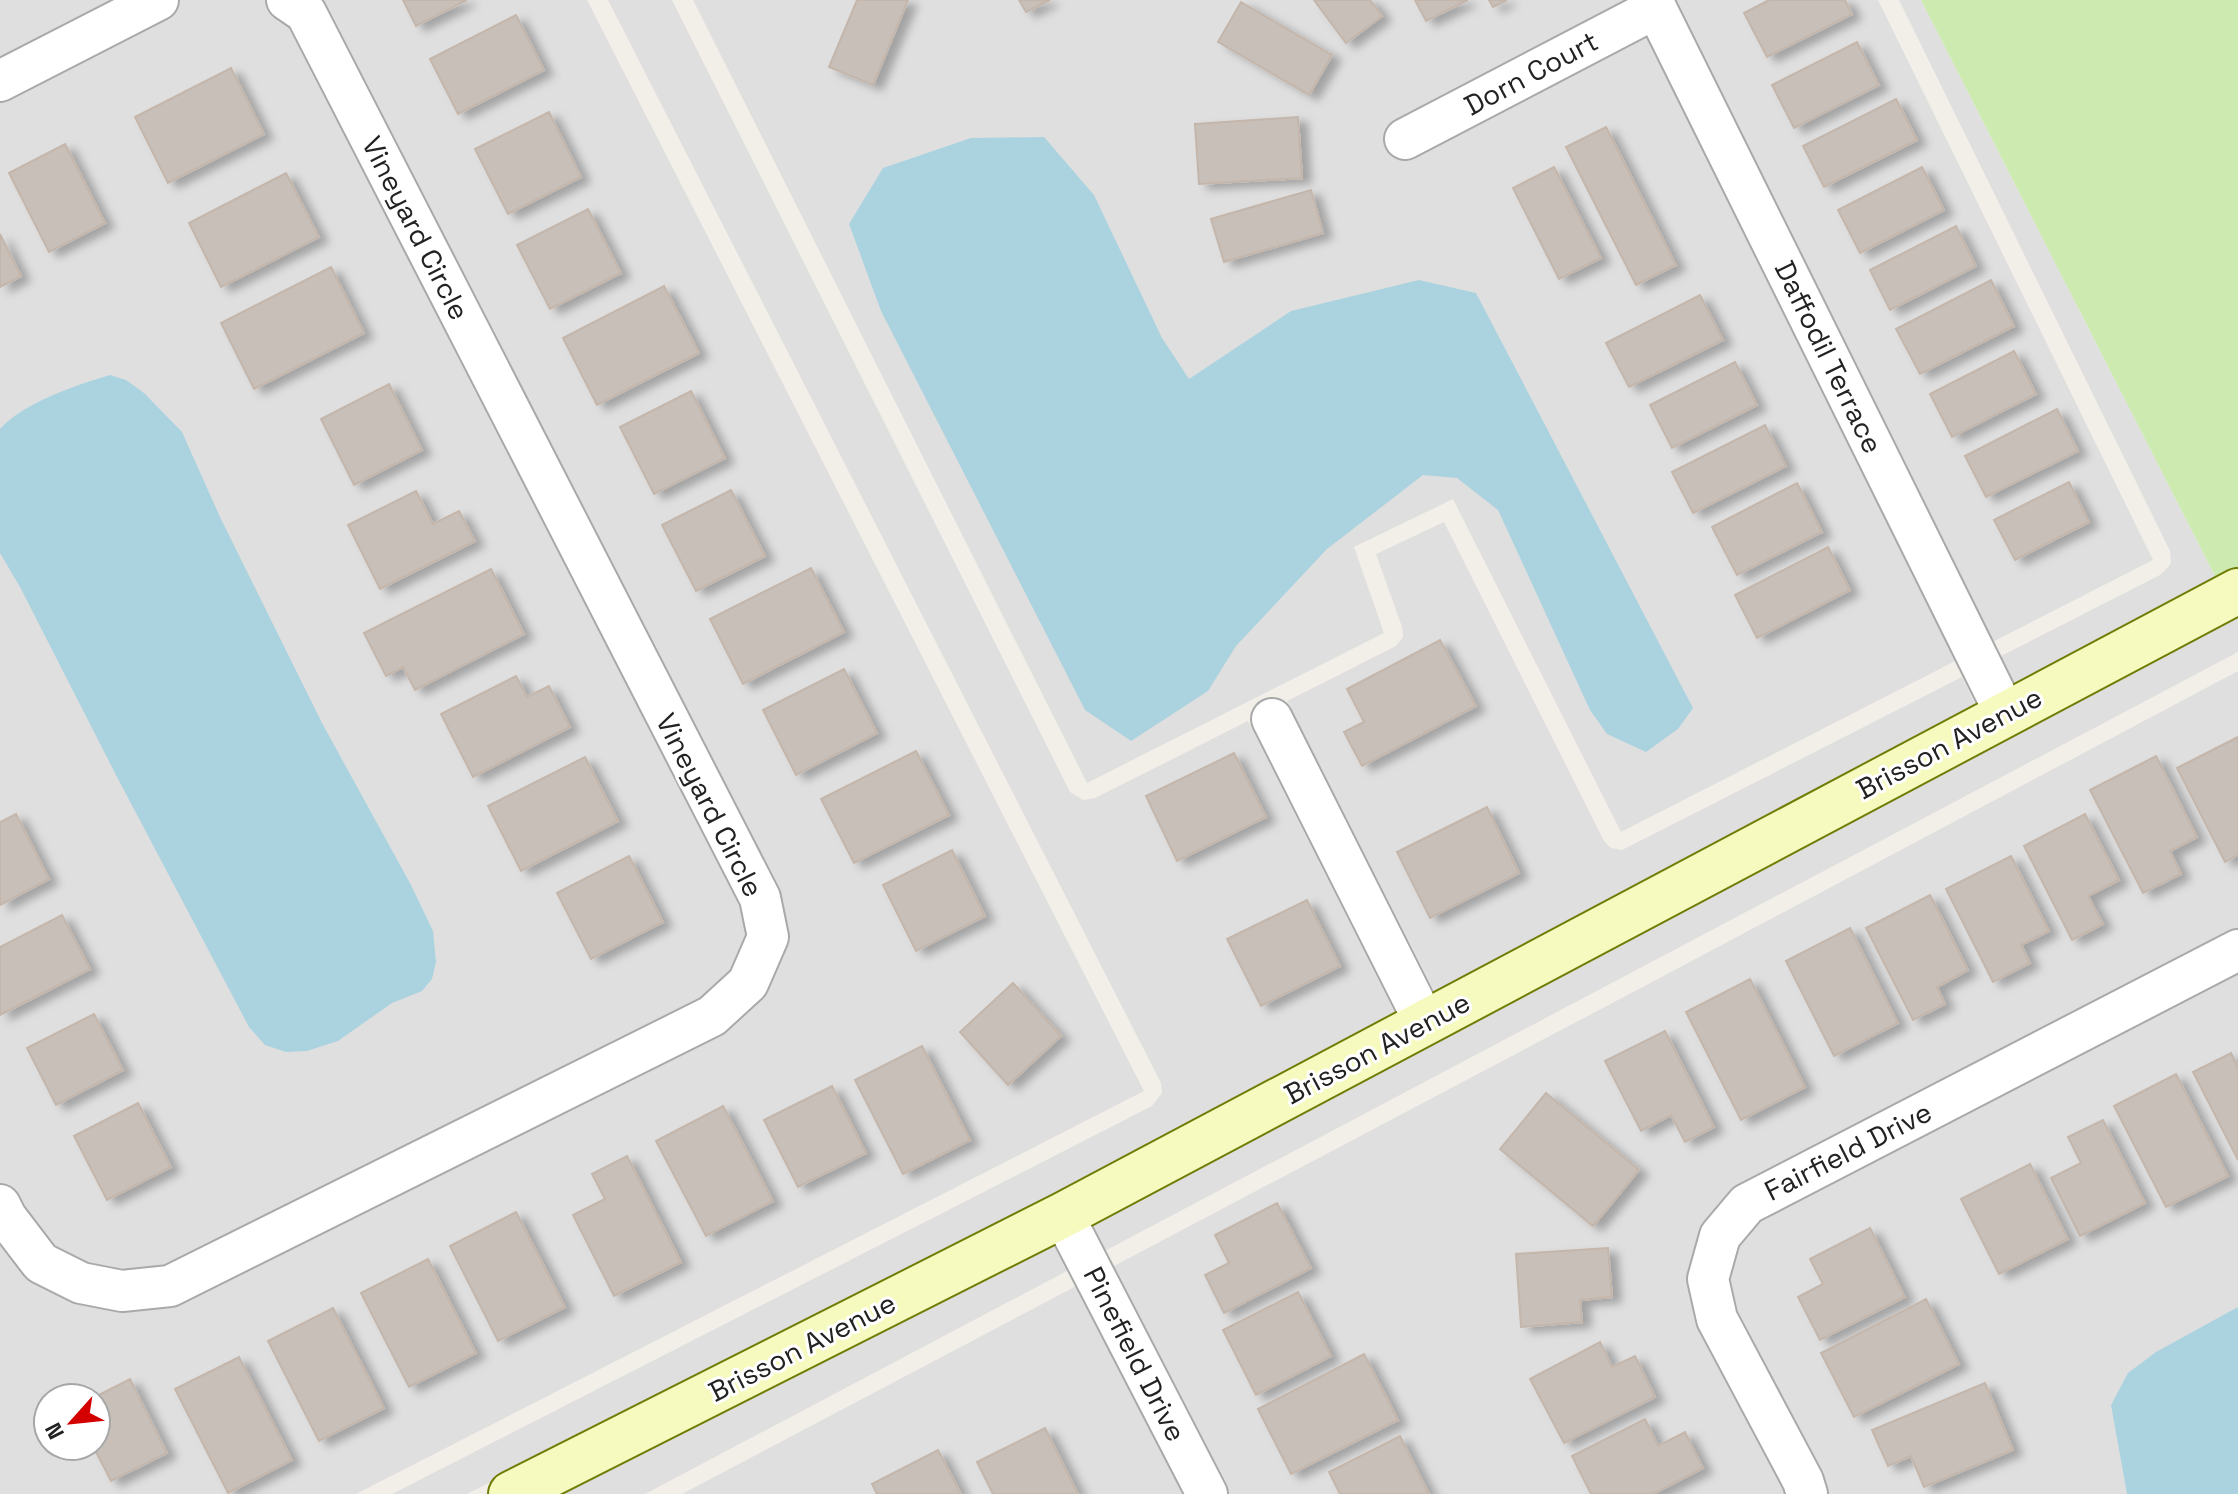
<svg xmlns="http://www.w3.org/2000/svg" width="2238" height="1494" font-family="'Space Grotesk',sans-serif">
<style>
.residential{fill:#e0dfdf;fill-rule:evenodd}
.grass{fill:#cdebb0}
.water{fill:#aad3df}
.building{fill:#c7bfb8;stroke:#c4b6ab;stroke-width:2;filter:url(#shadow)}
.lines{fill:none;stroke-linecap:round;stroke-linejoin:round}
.street-casing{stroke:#a9a9a9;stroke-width:44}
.secondary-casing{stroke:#707d05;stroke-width:48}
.street{stroke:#fff;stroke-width:40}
.secondary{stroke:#f7fabf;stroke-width:44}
.labels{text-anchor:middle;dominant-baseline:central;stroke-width:6;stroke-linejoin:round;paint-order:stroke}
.street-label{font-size:28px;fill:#222;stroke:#fff}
</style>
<defs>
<filter id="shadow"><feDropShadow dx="9" dy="5" stdDeviation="4" flood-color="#0004"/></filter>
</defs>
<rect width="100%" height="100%" fill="#f2efe9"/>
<path class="residential" d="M0,0h587l557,1091 -788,403h-356zM48,1398h48v48h-48z
M608,0h64l398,792 13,8 12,-2 153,-77 148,294 -342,182 -587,297h-75l760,-388 10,-13 -1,-10z
M693,0h1185l275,560 -532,272 -168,-333 -99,48 30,86 -297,150z
M1899,0h22l296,580 -201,106 -15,-30 159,-81 9,-9 2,-4 -1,-11z
M1444,522l160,319 7,7 11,2 6,-3 334,-170 14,29 -540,288 -149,-293 109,-55 7,-9 -1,-10 -26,-73z
M2238,613v39l-1593,842h-90z
M2238,671v823h-1556l972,-513z"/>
<path class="grass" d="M1921,0h317v569l-21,11z"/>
<path class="water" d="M1044,137l50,58 68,143 27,41 102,-68 128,-31 57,13 217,415 -15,21 -32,23 -39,-18 -17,-24 -92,-200 -41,-32 -34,-3 -96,74 -91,97 -28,45 -77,50 -46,-31 -204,-399 -32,-87 34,-56 88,-30z
M110,375l16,5 18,13 38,39 38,85 102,206 89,162 22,46 3,31 -4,17 -10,12 -30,12 -54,38 -31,10 -21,1 -21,-7 -16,-18 -132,-250 -97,-190 -20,-34v-124c23,-26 76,-44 110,-54z
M2238,1307v187h-111l-16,-89 17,-32 28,-21z"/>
<path class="building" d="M403,0h64l-51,26z
M857,0h51l-35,85 -44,-18z
M1019,0h31l-24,12z
M1314,0h56l12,16 -36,27z
M1415,0h53l-42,21z
M1489,0h18l-14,7z
M1769,0h76l7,14 -85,43 -23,-44z
M1241,2l91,53 -23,40 -91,-53z
M516,15l28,55 -86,44 -28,-55z
M1857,42l22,43 -85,43 -22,-43z
M231,68l33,66 -96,49 -33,-66z
M1896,99l21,41 -93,47 -21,-41z
M549,112l32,65 -73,37 -33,-65z
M1298,117l4,61 -103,6 -4,-60z
M1606,127l70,138 -40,20 -70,-138z
M65,144l40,79 -56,29 -40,-79z
M1554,167l47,91 -42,21 -46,-91z
M1922,167l22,43 -84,43 -22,-43z
M286,173l33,64 -98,50 -32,-64z
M1311,190l12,43 -99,29 -13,-43z
M588,209l33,64 -71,36 -33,-64z
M1956,226l20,40 -86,44 -20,-40z
M0,234l21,42 -21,11z
M331,267l33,66 -110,56 -33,-66z
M1991,280l23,46 -94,48 -24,-45z
M664,286l35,67 -102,52 -34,-67z
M1700,295l23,45 -94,47 -23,-44z
M2014,351l22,43 -84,43 -22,-43z
M1735,362l22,43 -85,43 -22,-43z
M389,384l33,66 -68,35 -33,-66z
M691,391l34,67 -71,36 -34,-67z
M2057,409l21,42 -92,46 -21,-41z
M1765,425l21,41 -93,47 -21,-41z
M2069,482l20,40 -74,38 -21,-40z
M1797,483l25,49 -85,43 -25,-48z
M731,490l34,66 -69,35 -34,-66z
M416,491l17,33 26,-13 16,30 -95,48 -32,-64z
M1828,547l22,43 -93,48 -22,-43z
M811,568l33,64 -101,52 -33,-65z
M491,569l33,65 -109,56 -12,-23 -17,9 -22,-43z
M1440,640l36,66 -114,60 -18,-34 20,-10 -17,-33z
M844,669l33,64 -81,42 -33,-65z
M516,676l11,21 22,-11 21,41 -97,50 -32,-63z
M2238,737v118l-13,7 -48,-94z
M916,751l33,64 -95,48 -33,-64z
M1234,753l32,64 -89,44 -31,-65z
M2156,756l41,81 -27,14 11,23 -38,19 -53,-103z
M585,757l33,64 -97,50 -33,-65z
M1487,807l32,66 -89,45 -33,-66z
M16,814l33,65 -49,26v-83z
M2085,814l34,66 -31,16 15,28 -31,16 -48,-94z
M952,850l33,66 -69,35 -33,-66z
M629,856l34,66 -72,37 -34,-66z
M2011,856l38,75 -28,14 9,18 -37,19 -47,-93z
M1930,895l38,75 -31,17 8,17 -32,16 -47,-92z
M1307,900l33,66 -79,40 -34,-67z
M62,915l28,54 -90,46v-68z
M1850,928l48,95 -64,33 -48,-95z
M1750,979l55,108 -64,33 -55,-108z
M1013,983l48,53 -53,49 -48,-53z
M94,1014l29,56 -67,35 -29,-57z
M1665,1031l49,96 -29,15 -14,-27 -30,16 -36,-70z
M922,1046l48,94 -67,34 -48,-94z
M2231,1053l7,15v92l-45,-88z
M2176,1074l52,102 -62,31 -52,-101z
M832,1086l34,67 -68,34 -34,-67z
M1546,1093l93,77 -46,56 -93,-77z
M138,1103l33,64 -64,33 -33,-64z
M723,1106l50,95 -67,35 -50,-95z
M2103,1120l42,83 -65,33 -29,-58 30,-15 -13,-26z
M627,1156l54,106 -67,34 -41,-81 32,-16 -13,-25z
M2030,1164l38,75 -69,35 -38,-75z
M1277,1203l34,65 -87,45 -19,-38 24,-12 -14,-28z
M516,1212l49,95 -67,34 -48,-95z
M1870,1228l35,69 -85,43 -22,-43 25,-13 -13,-25z
M1608,1248l4,49 -32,3 2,22 -61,5 -5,-73z
M428,1259l48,94 -67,34 -48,-94z
M1298,1292l33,64 -75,39 -33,-65z
M1926,1299l33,65 -105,53 -33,-64z
M333,1308l51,100 -65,33 -51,-100z
M1600,1342l12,25 23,-11 20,41 -91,46 -34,-64z
M1364,1354l34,66 -107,54 -33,-65z
M239,1357l53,103 -64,33 -53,-104z
M130,1379l37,74 -56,28 -18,-35h3v-48h-3z
M1985,1383l28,67 -89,37 -13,-31 -23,10 -16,-36z
M1645,1419l13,27 27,-14 18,36 -50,26h-62l-19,-38z
M1045,1428l33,66h-85l-16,-32z
M1400,1436l29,58h-89l-11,-22z
M938,1450l23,44h-84l-5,-10z"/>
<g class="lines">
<g class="street-casing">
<path id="street" d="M1652,0l353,713
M0,81l158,-81
M1405,139l251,-131
M1272,719l153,304
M0,1205l6,12 35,46 40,20 41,8 48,-5 542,-270 36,-33 20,-46 -8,-39 -454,-885 -19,-13
M1063,1215l144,279
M1807,1494l-4,-13 -86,-162 -9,-40 12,-43 27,-32 491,-254"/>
</g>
<g class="secondary-casing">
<path id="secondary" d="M511,1494l552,-279 1175,-624"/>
</g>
<use href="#street" class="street"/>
<use href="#secondary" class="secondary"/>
</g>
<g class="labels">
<g class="street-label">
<text transform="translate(1531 73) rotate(-28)">Dorn Court</text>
<text transform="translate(416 228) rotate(63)">Vineyard Circle</text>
<text transform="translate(1829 357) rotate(64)">Daffodil Terrace</text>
<text transform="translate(1949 743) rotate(-28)">Brisson Avenue</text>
<text transform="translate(710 805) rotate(63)">Vineyard Circle</text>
<text transform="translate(1377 1048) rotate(-28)">Brisson Avenue</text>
<text transform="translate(1848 1151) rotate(-27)">Fairfield Drive</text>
<text transform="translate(802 1347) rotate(-27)">Brisson Avenue</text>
<text transform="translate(1135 1354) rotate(63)">Pinefield Drive</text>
</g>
</g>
<g transform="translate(72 1422) rotate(243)"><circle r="38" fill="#ffffff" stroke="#a7a7a7" stroke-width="2"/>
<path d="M0-6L14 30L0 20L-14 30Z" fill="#d40000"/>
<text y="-12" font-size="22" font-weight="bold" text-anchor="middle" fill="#222222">N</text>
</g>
</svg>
